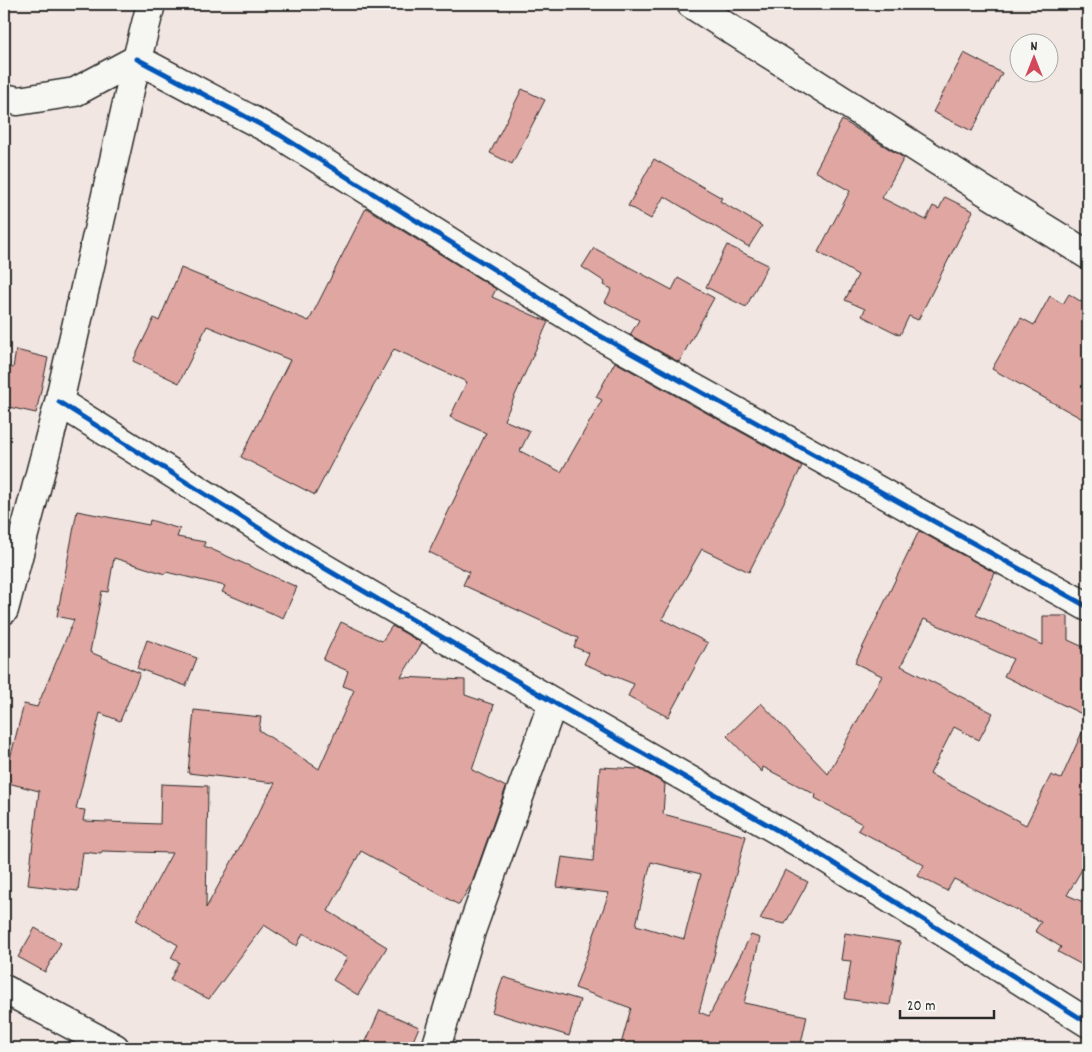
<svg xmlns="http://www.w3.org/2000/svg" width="1092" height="1052" font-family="Dekko,sans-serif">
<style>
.building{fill:#e0a6a1;stroke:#2b2b2b;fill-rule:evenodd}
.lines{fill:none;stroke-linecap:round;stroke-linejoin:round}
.minor-casing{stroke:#2b2b2b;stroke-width:31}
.minor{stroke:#f6f6f2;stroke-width:28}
.cycleway-casing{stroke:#f6f6f2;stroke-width:8}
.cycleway{stroke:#0057b8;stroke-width:5}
</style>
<rect width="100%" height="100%" fill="#f2e6e2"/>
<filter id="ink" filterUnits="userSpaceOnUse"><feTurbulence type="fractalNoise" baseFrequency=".02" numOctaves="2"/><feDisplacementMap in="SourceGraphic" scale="10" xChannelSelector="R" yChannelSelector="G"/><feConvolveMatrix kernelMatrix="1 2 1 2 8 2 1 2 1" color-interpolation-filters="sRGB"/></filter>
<g filter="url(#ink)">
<path class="building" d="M964,53l38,20 -30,58 -39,-19z
M522,89l23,11 -33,64 -22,-11z
M842,120l62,38 -22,40 44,22 7,-14 6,3 6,-12 28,14 -55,109 -9,-4 -9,19 -38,-19 3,-7 -20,-9 13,-25 -40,-23 32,-61 -35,-20z
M654,159l68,39 -2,3 42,25 -12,19 -1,2 -85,-51 -13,23 -23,-13z
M366,208l130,81 -4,8 56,25 -44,98 26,11 -10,20 41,21 41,-72 -6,-3 19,-35 187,104 -53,106 -47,-23 -40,70 46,24 -40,74 -40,-21 6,-12 -50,-20 5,-11 -15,-6 4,-9 -115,-53 6,-13 -40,-20 57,-119 -36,-16 17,-35 -73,-33 -46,83 -33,63 -74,-38 49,-97 -83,-34 -28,57 -46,-22 21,-43 5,3 22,-53 128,53z
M727,245l41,20 -22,42 -40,-20z
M594,248l78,42 6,-12 36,20 -35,64 -49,-27 9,-15 -34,-18 7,-13 -8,-4 1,-3 -23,-15z
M1069,294l19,12v116l-96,-53 29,-51 13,7 16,-29 13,8z
M16,350l32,8 -12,55 -32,-7v-40l9,2z
M77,511l72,14 1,-5 30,9 -3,8 28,5 -1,4 93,41 -14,31 -61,-26 3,-6 -59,-14 -1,2 -51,-16 -6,34 -6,-1 -12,61 50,21 -20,48 -20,-8 -24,96 9,1 -2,11 77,3 1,-40 47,2 -2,122 69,-125 -87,-10 6,-63 67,7 -2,13 60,39 35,-79 -11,-4 5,-15 -25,-11 18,-38 41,19 10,-15 30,17 -21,34 64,3v15l29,10 -22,65 34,17 -34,96 -13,22 -98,-54 -33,60 59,36 -29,48 -25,-15 14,-22 -44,-25 -6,13 -33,-21 -55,74 -39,-19 9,-18 -8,-4 7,-13 -42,-25 36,-67 -70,-2 -1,3 -18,-2 -5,39 -50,-6 11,-94 -35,-9 20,-78 13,3 37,-87 -17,-4z
M919,531l76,42 -19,42 67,30v-29h25v24l20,9v68l-84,-41 9,-17 -89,-40 -23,47 92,47 -14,27 -25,-13 -24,47 96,51 25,-50 10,4 27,-60v140l-21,36 21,9v64l-30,-16 3,-5 -26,-16 6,-9 -87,-43 -7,12 -29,-15 6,-11 -66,-35 4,-6 -47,-26 1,-3 -53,-28 -1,5 -35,-36 34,-33 67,71 54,-98 -27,-13z
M147,640l50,18 -11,28 -49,-18z
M600,767l39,2 26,15 -2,30 83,22 -47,176 10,4 42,-81 9,3 -16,65 63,13 -7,32h-180l11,-40 -56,-20 34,-95 -52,-6 5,-30 31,4zM651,862l50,12 -17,65 -48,-14z
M785,870l23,12 -23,42 -25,-5z
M35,928l26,15 -16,29 -27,-15z
M845,933l55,9 -10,63 -45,-6 6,-38 -10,-1z
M503,977l77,23 -11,36 -77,-24z
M380,1010l39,17 -9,21h-47z"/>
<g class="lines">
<g class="minor-casing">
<path id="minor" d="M691,4l292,186 105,65
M4,98l14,3 57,-9 62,-33 143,76 315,198 493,274
M59,402l238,150 256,150 266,152 269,169
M4,610l55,-208 78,-343 14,-55
M4,989l111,59
M436,1048l35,-117 82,-229"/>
</g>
<use href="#minor" class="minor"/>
<g class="cycleway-casing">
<path id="cycleway" d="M137,59l143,76 315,198 493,274
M59,402l238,150 256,150 266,152 269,169"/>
</g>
<use href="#cycleway" class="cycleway"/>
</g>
</g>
<rect width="1092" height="1052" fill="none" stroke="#f6f6f2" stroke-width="20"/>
<rect x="10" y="10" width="1072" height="1032" fill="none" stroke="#2b2b2b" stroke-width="2" filter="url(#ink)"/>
<g transform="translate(1034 58)"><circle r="24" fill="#f6f6f2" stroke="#a5a5a2"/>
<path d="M0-4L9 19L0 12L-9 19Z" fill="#d1495b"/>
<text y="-8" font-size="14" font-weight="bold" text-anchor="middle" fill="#2b2b2b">N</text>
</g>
<path d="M900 1010v8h94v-8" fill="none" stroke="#2b2b2b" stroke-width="2.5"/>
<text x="907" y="1010" font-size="15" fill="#2b2b2b" stroke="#f6f6f2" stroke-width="4" paint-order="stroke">20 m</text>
</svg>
